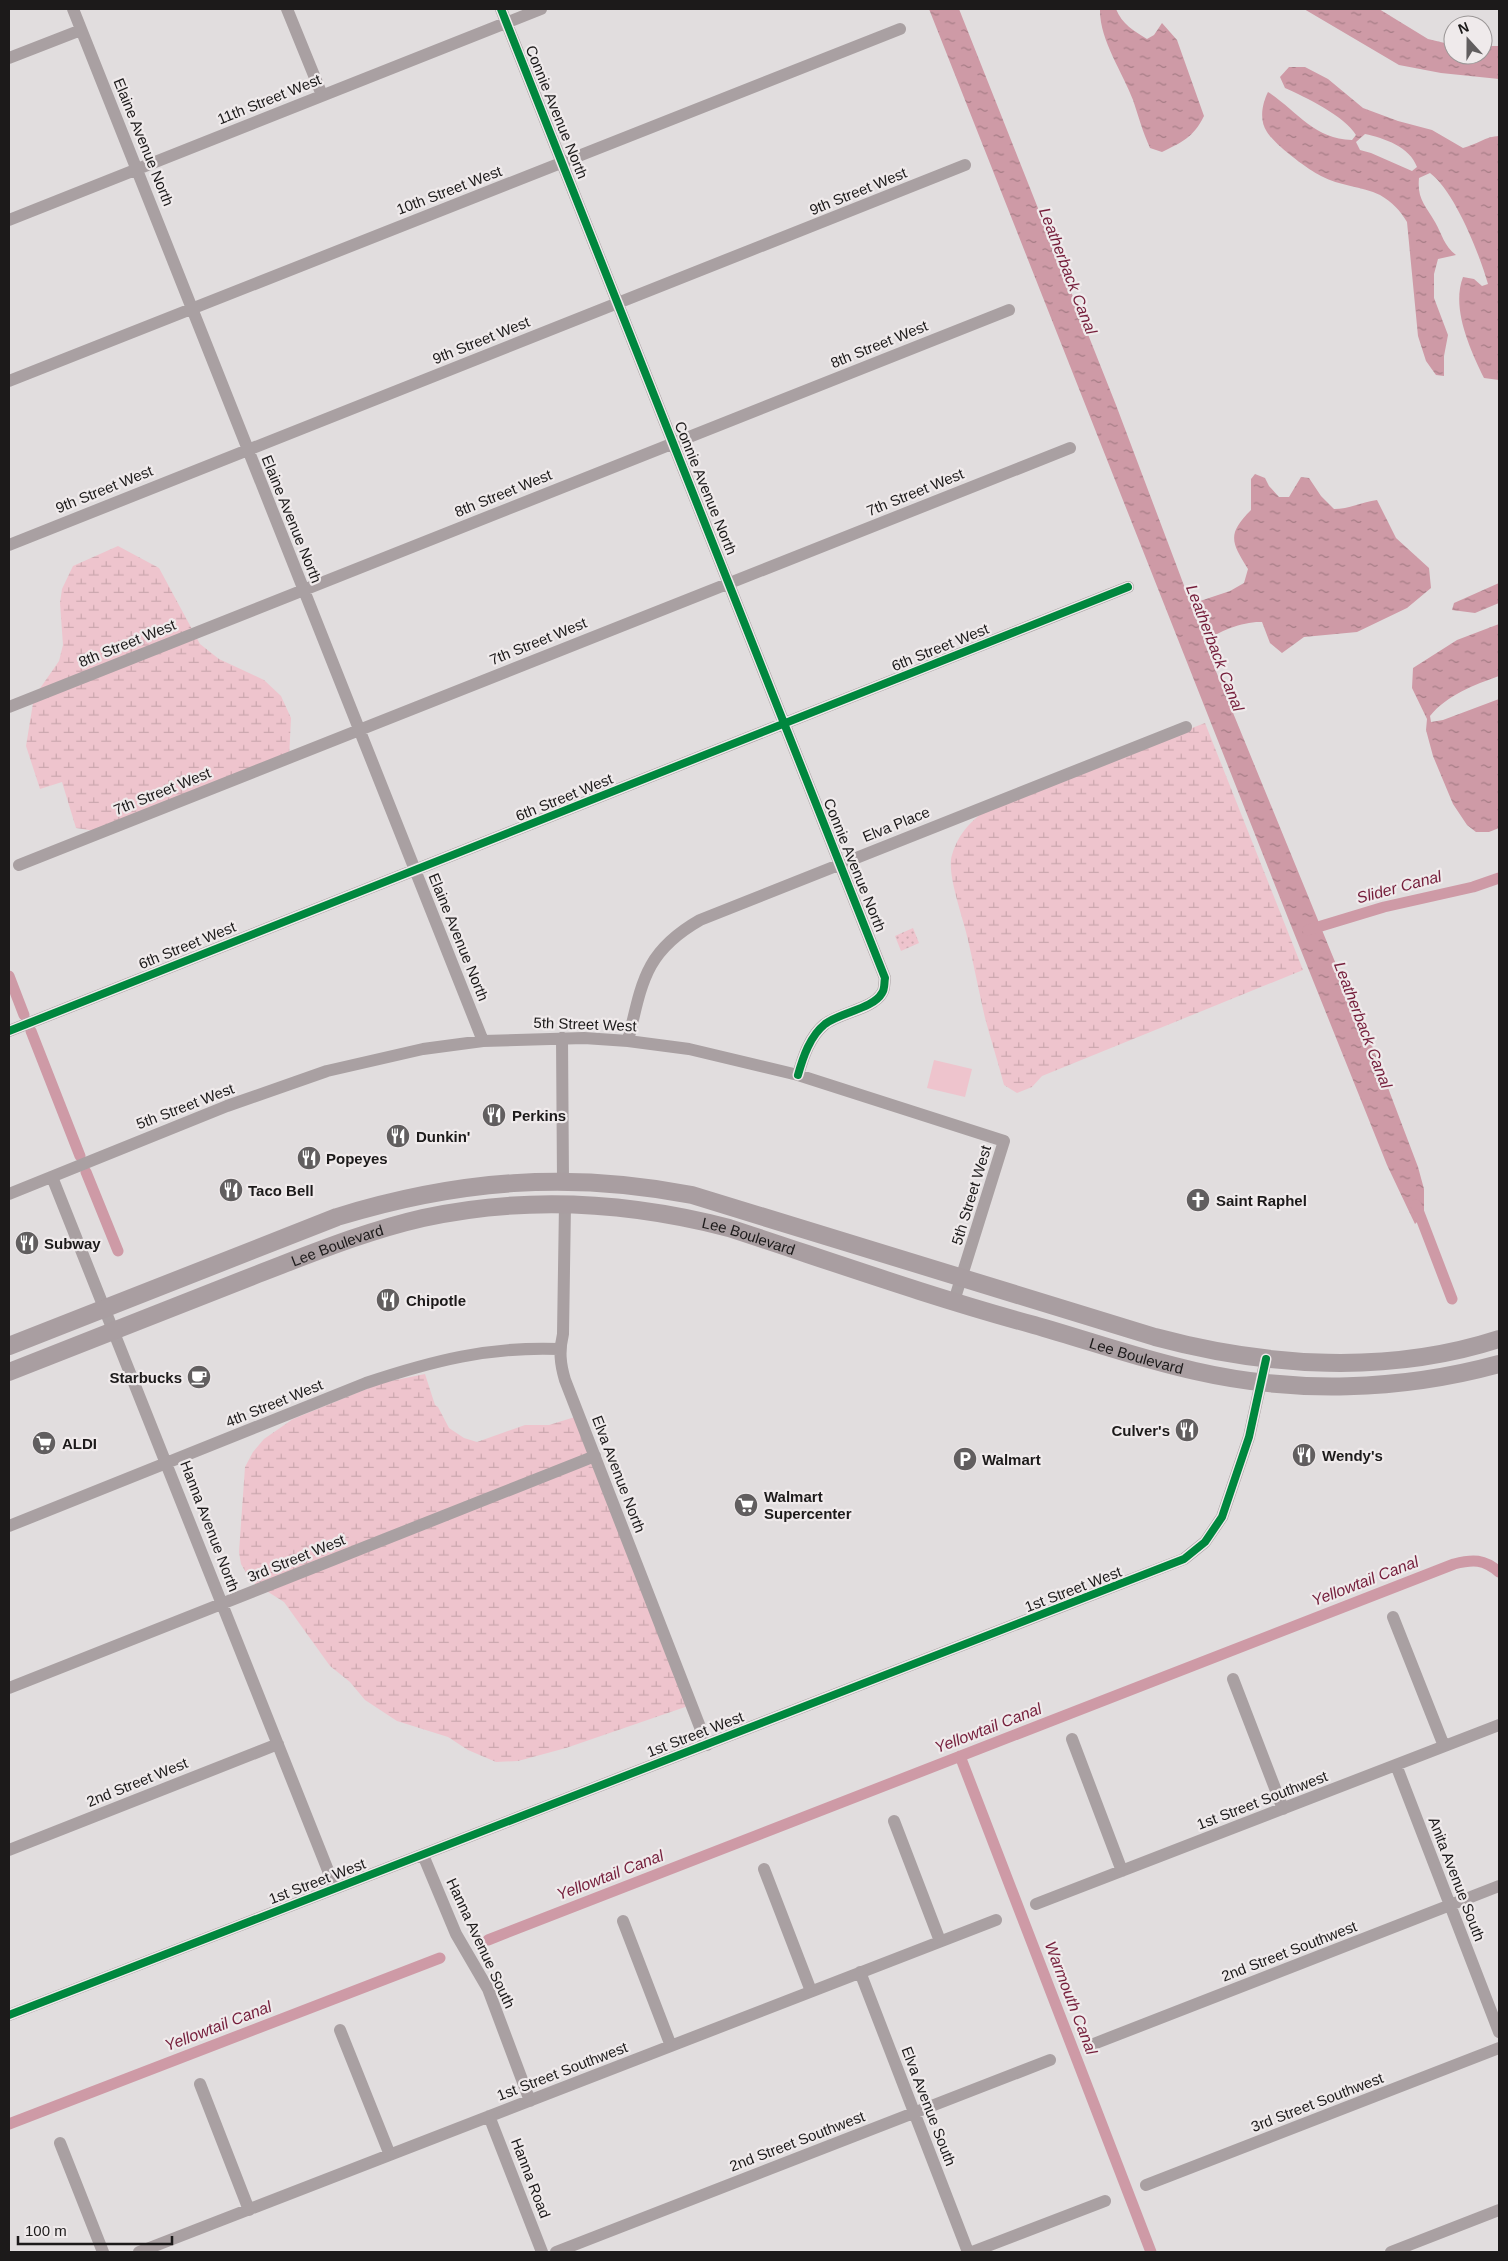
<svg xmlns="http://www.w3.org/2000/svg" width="1508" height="2261" font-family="Arial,sans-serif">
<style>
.grass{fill:url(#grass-dots)}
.wetland{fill:url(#wetland-marsh)}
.garden{fill:#eec4cd}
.water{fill:url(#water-ripples);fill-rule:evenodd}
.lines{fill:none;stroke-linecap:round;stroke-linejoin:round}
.canal{stroke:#ce9aa6;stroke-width:11}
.minor{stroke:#a9a0a2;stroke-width:12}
.secondary{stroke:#a99ea1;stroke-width:18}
.cycleway-casing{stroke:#efeaeb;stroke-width:11}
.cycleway{stroke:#00873e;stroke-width:8}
.labels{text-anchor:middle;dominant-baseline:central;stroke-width:4.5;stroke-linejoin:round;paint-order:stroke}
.street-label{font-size:15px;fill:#1c1a1a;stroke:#efeaeb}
.poi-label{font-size:15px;font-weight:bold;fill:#1c1a1a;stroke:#efeaeb;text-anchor:start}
.water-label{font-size:16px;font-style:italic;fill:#751e3b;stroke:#efeaeb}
</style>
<defs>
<pattern id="grass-dots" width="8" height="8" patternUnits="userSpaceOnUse" patternTransform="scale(1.25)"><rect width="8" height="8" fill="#eec4cd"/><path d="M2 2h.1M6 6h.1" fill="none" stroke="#cca8af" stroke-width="1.8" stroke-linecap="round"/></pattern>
<pattern id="wetland-marsh" width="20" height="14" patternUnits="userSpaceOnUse" patternTransform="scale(1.25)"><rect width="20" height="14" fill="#eec4cd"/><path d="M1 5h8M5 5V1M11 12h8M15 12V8" fill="none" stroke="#cca8af"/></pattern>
<pattern id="water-ripples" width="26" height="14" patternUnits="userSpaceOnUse" patternTransform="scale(1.25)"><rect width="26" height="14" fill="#ce9aa6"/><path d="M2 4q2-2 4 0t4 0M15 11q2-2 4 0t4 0" fill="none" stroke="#a67d86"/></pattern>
</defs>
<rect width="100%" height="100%" fill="#e1ddde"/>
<path class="grass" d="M913,928l6,15 -18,8 -6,-15z"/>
<path class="wetland" d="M118,546l41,22 41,76 19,15 45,21 17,16 10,22 -2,41 -187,73 -26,-4 -14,-46 -22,7 -14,-43 8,-49 25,-36 4,-16 -3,-42 2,-14 11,-23z
M1205,723l98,247 -261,106 -10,11 -15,6 -13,-8c-6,-23 -13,-45 -19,-67 -6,-26 -11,-52 -17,-78 -4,-20 -22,-67 -16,-85 8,-27 27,-42 50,-54z
M425,1374l10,31 3,2 11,21 15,10 13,4 48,-17h24l29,-9 113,289 -125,43 -48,13 -22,1 -28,-12 -20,-13 -51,-16 -32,-21 -15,-18 -20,-16 -46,-64 -33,-21 -10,-17 -2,-12 6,-85 8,-15 11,-13 29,-20 88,-36z"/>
<path class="garden" d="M934,1060l38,9 -7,28 -38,-9z"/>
<path class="water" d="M929,9h30l157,396 75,199 39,-13 14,-8 4,-14c-17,-27 -21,-35 3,-59v-31l4,-5 10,4 4,8 10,11h10l12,-20 8,1 12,18 13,13c15,0 28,-7 43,-9l19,38 33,30 2,20 -24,20 -50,24 -53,5 -22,16 -12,-10 -8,-21c-18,-1 -43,9 -58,20l136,332 25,53 53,140 6,22v26l-9,9 -28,-59 -99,-247z
M1100,9h16c6,15 18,22 31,30l7,-4 8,-12 15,17 27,76c-11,22 -22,26 -42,36l-12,-4c-8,-18 -11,-30 -17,-48 -10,-27 -34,-61 -33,-91z
M1304,9h75l49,30 25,6v10h30v-9h16v33l-58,-6 -42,-8z
M1289,67h16l23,12 35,29 35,13 34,9 31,18c13,-3 23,-12 36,-12v244l-15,-2c-14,-29 -33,-70 -21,-101l11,2 8,7 6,-2c-9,-31 -33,-92 -58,-111l-11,5c-2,21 6,27 16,44 7,12 9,24 21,33l-18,4 -4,15v24l14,37 -4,21v20l-8,-1 -10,-14 -8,-25 -11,-114c-7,-12 -15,-20 -27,-27 -18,-9 -41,-9 -59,-19 -14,-7 -46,-31 -54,-44 -8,-12 -5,-28 1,-40 30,20 46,47 84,48l4,-5c-11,-19 -51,-38 -71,-47l-5,-11zM1365,134c19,4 45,13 52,33l-5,4 -41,-18 -11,-3 -4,-8z
M1499,583v20l-24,10 -23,-3 2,-7z
M1499,624v52c-25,9 -52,19 -69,40l1,6 12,-2 56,-21v129l-10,4h-13l-9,-7 -14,-21 -20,-48 -7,-26 1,-11 -15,-31 1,-20 44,-28z"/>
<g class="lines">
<path class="canal" d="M1308,930l76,-23 89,-20 26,-9
M9,976l15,39
M31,1031l49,125
M86,1172l32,79
M1416,1205l36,94
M960,1756l191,496
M488,1940l966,-376c19,-5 30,-5 45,8
M9,2124l431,-166"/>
<path class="minor" d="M73,9l410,1032
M287,9l35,86
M501,9l384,969c-1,5 0,11 -3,15 -9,16 -41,19 -57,31 -15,12 -22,33 -27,51
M9,58l72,-28
M9,220l532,-211
M9,381l891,-352
M9,545l956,-380
M9,707l1000,-397
M19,865l1051,-417
M9,1031l1119,-444
M562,1038l1,143
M628,1041c14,-58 16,-89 72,-121l486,-193
M52,1177l283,711
M9,1194l218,-88 100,-35 96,-22 60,-8 101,-3 44,3 61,8 109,26 206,66 -50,160
M565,1204l-2,130c-4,17 -3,29 2,46l142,365
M9,1526l357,-143c66,-22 124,-37 194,-34
M1393,1617l51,129
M1233,1679l50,130
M9,1688l586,-232
M1072,1739l50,132
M1396,1765l103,267
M894,1821l46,120
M9,1850l269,-106
M423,1855l33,79 32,55 42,112
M764,1869l47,122
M1036,1904l463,-179
M623,1921l48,125
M860,1972l108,280
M9,2015l1175,-456 21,-17 17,-25 27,-80 17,-78
M340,2030l50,125
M1091,2045l408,-159
M200,2084l49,126
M489,2116l53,136
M60,2143l43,109
M1146,2185l353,-137
M139,2252l857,-332
M556,2252l494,-192
M972,2252l133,-51
M1391,2252l108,-42"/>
<g class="secondary">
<path d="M9,1346l328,-129c120,-37 232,-46 355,-22l463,142c112,30 233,38 344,2"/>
<path id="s1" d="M9,1372c83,-33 166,-66 249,-98 55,-21 108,-43 165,-56 101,-22 206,-16 306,10 101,33 202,69 305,97 53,15 106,34 161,46 100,23 205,20 304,-7"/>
</g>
<g class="cycleway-casing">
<path id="cycleway" d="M501,9l384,969c-1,5 0,11 -3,15 -9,16 -41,19 -57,31 -15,12 -22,33 -27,51
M9,1031l1119,-444
M9,2015l1175,-456 21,-17 17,-25 27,-80 17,-78"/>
</g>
<use href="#cycleway" class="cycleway"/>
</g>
<defs>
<g id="restaurant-disc" transform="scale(1.25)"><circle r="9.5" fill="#615e5f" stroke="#efeaeb"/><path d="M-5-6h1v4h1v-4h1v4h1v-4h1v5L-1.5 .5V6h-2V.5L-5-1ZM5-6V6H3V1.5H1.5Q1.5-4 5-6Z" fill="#fff"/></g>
<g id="church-disc" transform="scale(1.25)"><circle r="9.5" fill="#615e5f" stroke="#efeaeb"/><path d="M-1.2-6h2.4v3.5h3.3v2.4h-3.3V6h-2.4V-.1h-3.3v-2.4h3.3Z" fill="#fff"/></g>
<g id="cafe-disc" transform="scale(1.25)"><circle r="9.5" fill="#615e5f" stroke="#efeaeb"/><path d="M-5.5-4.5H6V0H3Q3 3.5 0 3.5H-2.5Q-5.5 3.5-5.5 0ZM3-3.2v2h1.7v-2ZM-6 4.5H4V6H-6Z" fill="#fff"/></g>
<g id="supermarket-disc" transform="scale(1.25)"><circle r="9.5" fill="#615e5f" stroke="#efeaeb"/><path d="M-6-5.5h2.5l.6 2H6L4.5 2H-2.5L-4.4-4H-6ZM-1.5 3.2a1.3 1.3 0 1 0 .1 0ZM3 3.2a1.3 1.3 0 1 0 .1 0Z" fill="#fff"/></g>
<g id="parking-disc" transform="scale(1.25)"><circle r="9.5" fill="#615e5f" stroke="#efeaeb"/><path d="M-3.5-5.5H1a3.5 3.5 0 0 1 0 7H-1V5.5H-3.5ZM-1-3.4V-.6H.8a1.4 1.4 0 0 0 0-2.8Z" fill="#fff"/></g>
</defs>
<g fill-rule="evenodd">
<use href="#restaurant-disc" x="494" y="1115"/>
<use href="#restaurant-disc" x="398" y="1136"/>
<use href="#restaurant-disc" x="309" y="1158"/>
<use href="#restaurant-disc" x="231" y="1190"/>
<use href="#church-disc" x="1198" y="1200"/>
<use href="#restaurant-disc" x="27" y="1243"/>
<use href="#restaurant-disc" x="388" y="1300"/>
<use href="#cafe-disc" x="199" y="1377"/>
<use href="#restaurant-disc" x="1187" y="1430"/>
<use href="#supermarket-disc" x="44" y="1443"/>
<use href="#restaurant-disc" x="1304" y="1455"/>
<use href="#parking-disc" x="965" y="1459"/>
<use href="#supermarket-disc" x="746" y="1505"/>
</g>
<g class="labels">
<g class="street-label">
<text transform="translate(269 99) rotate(-22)">11th Street West</text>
<text transform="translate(557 112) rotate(68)">Connie Avenue North</text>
<text transform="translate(144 142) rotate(68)">Elaine Avenue North</text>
<text transform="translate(449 190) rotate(-21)">10th Street West</text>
<text transform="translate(858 191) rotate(-22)">9th Street West</text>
<text transform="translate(481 340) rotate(-22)">9th Street West</text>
<text transform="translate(879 344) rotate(-22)">8th Street West</text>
<text transform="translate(706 488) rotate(68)">Connie Avenue North</text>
<text transform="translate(104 489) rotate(-22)">9th Street West</text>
<text transform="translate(915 492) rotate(-22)">7th Street West</text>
<text transform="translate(503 493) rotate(-22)">8th Street West</text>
<text transform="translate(292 519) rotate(68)">Elaine Avenue North</text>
<text transform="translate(538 641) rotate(-22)">7th Street West</text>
<text transform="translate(127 643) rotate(-22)">8th Street West</text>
<text transform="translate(940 647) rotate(-22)">6th Street West</text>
<text transform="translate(162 791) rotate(-22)">7th Street West</text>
<text transform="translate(564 797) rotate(-22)">6th Street West</text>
<text transform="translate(896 824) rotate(-22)">Elva Place</text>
<text transform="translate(855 865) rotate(68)">Connie Avenue North</text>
<text transform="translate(459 937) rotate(68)">Elaine Avenue North</text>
<text transform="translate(187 945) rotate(-22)">6th Street West</text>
<text transform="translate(585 1024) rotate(2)">5th Street West</text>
<text transform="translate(185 1106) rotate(-21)">5th Street West</text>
<text transform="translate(971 1195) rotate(-73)">5th Street West</text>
<text stroke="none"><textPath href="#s1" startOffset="772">Lee Boulevard</textPath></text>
<text stroke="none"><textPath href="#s1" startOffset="352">Lee Boulevard</textPath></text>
<text stroke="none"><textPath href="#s1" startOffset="1178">Lee Boulevard</textPath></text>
<text transform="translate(274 1403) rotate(-22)">4th Street West</text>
<text transform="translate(619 1474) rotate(69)">Elva Avenue North</text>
<text transform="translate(210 1526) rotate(69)">Hanna Avenue North</text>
<text transform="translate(296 1558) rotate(-22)">3rd Street West</text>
<text transform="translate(1073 1589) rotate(-21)">1st Street West</text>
<text transform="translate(695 1734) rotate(-21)">1st Street West</text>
<text transform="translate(137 1782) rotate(-22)">2nd Street West</text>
<text transform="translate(1262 1800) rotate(-21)">1st Street Southwest</text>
<text transform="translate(1457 1879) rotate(69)">Anita Avenue South</text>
<text transform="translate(317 1881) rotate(-21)">1st Street West</text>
<text transform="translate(481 1943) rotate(65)">Hanna Avenue South</text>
<text transform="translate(1289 1951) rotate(-21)">2nd Street Southwest</text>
<text transform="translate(562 2071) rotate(-21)">1st Street Southwest</text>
<text transform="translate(1317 2102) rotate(-21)">3rd Street Southwest</text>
<text transform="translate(929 2106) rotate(69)">Elva Avenue South</text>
<text transform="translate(797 2141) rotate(-21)">2nd Street Southwest</text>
<text transform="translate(531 2178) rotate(69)">Hanna Road</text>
</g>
<g class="poi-label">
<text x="512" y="1115">Perkins</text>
<text x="416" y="1136">Dunkin'</text>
<text x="326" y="1158">Popeyes</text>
<text x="248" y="1190">Taco Bell</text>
<text x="1216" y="1200">Saint Raphel</text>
<text x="44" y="1243">Subway</text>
<text x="406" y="1300">Chipotle</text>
<text x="182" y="1377" text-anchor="end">Starbucks</text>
<text x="1170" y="1430" text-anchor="end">Culver's</text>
<text x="62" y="1443">ALDI</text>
<text x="1322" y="1455">Wendy's</text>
<text x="982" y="1459">Walmart</text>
<text x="764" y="1496">Walmart<tspan x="764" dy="17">Supercenter</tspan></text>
</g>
<g class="water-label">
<text transform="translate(1068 271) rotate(69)">Leatherback Canal</text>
<text transform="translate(1215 648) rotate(69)">Leatherback Canal</text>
<text transform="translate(1399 887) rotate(-15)">Slider Canal</text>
<text transform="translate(1363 1025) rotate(69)">Leatherback Canal</text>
<text transform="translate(1365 1581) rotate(-21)">Yellowtail Canal</text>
<text transform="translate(988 1728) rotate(-21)">Yellowtail Canal</text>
<text transform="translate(610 1875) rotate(-21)">Yellowtail Canal</text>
<text transform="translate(1071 1998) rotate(69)">Warmouth Canal</text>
<text transform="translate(218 2026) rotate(-21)">Yellowtail Canal</text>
</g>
</g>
<rect width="1508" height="2261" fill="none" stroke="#1c1a1a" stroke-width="20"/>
<g transform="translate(1468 40) rotate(339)"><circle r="24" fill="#efeaeb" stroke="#9b9797"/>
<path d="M0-4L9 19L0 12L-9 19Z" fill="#615e5f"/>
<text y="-8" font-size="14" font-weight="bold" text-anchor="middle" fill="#1c1a1a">N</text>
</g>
<path d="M18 2236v8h154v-8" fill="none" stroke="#1c1a1a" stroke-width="2.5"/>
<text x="25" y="2236" font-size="15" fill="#1c1a1a" stroke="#efeaeb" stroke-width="4" paint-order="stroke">100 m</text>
</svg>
